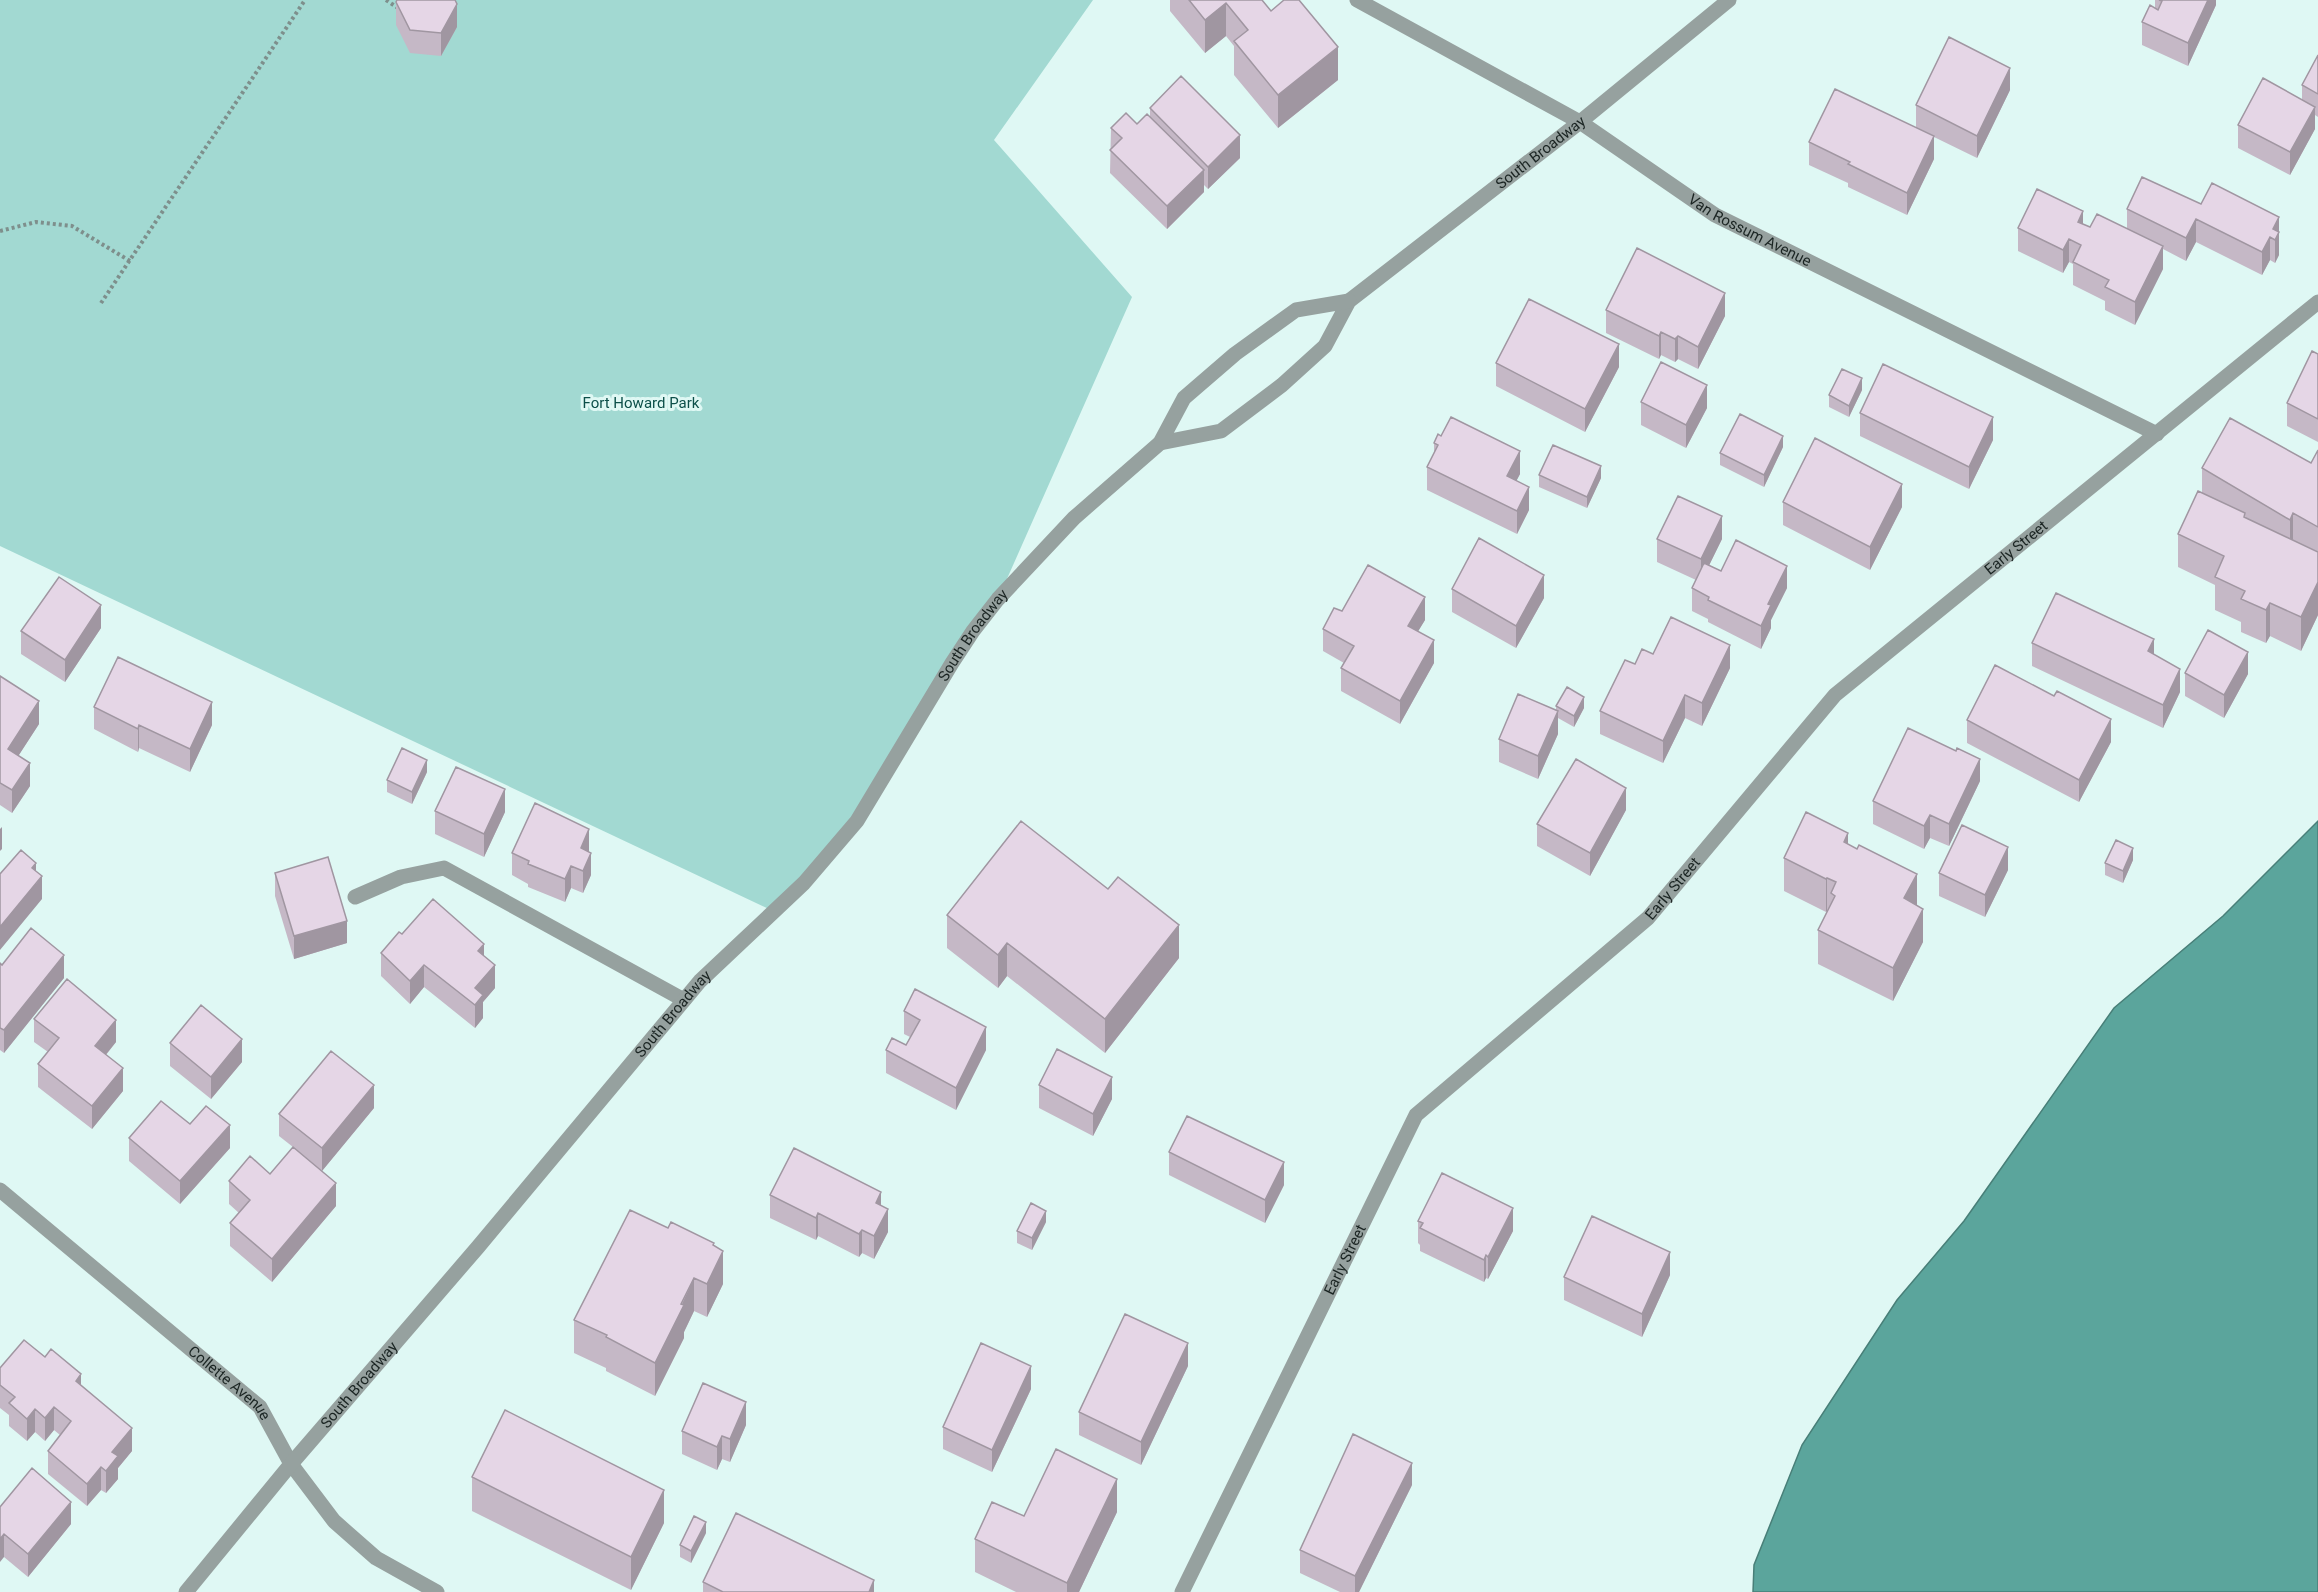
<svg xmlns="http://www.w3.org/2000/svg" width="2318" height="1592" font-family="Roboto,sans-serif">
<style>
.green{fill:#a2d9d2}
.water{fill:#5ba59c;stroke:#487f78;stroke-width:1.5}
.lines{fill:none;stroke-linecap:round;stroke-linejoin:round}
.path{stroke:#7e8f8c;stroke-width:4;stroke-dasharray:3 3;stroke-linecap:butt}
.service{stroke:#96a19f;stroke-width:15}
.minor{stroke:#96a19f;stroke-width:15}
.tertiary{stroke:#96a19f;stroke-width:15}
.wall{fill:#c5b8c6}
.shaded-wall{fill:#a096a1}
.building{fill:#e5d6e6;stroke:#a096a1;stroke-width:1.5}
.labels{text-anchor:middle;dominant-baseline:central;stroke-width:6;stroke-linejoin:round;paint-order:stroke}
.street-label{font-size:15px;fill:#1b2523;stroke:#dff8f4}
.park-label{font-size:15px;fill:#0c4f49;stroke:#dff8f4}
</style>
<rect width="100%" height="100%" fill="#dff8f4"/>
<path class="green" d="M0,0h1093l-99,140 138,157 -134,302 -141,222 -82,91 -775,-366z"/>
<path class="water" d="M2318,821v771h-565l1,-27 48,-120 95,-145 67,-79 150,-213 109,-92z"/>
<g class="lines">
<path class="path" d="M386,0l12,8
M0,231l36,-9 36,4 58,35
M101,303l204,-303"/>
<path class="service" d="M355,897l46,-20 43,-9 240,132"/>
<g class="minor">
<path id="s1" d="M1357,0l223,122 135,93 442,219"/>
<path id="s2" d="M0,1190l260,217 31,57 43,57 42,37 61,34"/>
<path id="s3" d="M1182,1592l234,-477 232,-197 187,-223 483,-393"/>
</g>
<g class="tertiary">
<path id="s4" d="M1160,443l61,-12 61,-46 43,-39 24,-45 231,-179 149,-122"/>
<path id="s5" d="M186,1592l105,-128 187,-217 222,-266 104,-98 53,-62 95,-158 21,-32 25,-32 76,-81 86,-75 24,-45 51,-44 61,-44 53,-9"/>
</g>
</g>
<path class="wall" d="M1170,0h92l9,11 67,69 -60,48 -44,-53v-29l-8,-10 -21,17 -35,-42z
M2155,0h61v5l-28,61 -46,-21v-23l13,-14z
M396,2l61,25 -16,29 -31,-3 -14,-28z
M2318,55v62l-3,-2v14l-25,46 -52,-27v-23l64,-25v-15z
M2010,90l-33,68 -43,-21v22l-27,56 -59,-28v-4l-39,-18v-23l107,-15v-22z
M1150,108l90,50 -32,31 -4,-4v7l-37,37 -57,-56 1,-45 26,-4 13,-8z
M2201,204l78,13v38l-4,8 -5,-3 -8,15 -66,-33 -10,19 -23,-12v20l-28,56 -30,-15v-9l-32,-16v-21l-4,-2 -6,11 -45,-22v-23l65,-4 7,3 37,2v-20z
M1606,310l119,6 -27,53 -20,-10 -3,3 -14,-7 -2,4 -53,-26z
M2318,354v88l-31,-16v-23z
M1496,363l123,4 -34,65 -89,-46z
M1862,390l-13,27 -20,-10v-12z
M1641,402l66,6 -21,40 -45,-23z
M1860,413l133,27 -24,49 -109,-53z
M1434,443l86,31 -4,7 13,29 -12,24 -90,-44v-23l7,-14z
M1783,447l-19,40 -44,-22v-12z
M2318,450v165l-17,36 -31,-15 -4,7 -25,-11v-10l-26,-12v-25l-37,-18v-33l24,-41v-25l109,-5z
M1539,475l62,3 -14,30 -48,-21z
M1783,502l119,5 -32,63 -87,-45z
M1657,539h65l-13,26 12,6 66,17 -16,32v8l-10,21 -53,-27v-3l-16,-8v-23l4,-8 -39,-18z
M1452,589l92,9 -28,50 -64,-36z
M1342,611l83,9 -7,11 16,32 -34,61 -59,-33v-23l3,-5 -21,-12v-22z
M101,628l-36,54 -44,-28v-23z
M2032,643l122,11 26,38 -17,36 -131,-62z
M1653,654l77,14 -28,58 -17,-8 -22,45 -63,-29v-23l35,-47z
M2185,673l63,1 -24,44 -39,-22z
M0,676l39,48 -21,32 12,30 -18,27 -12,-8z
M1556,706l28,2 -10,19 -16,-9v16l-20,45 -39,-17v-23l57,-29z
M94,707l118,18 -22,47 -51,-24 -1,4 -44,-23z
M1967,720l144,22 -32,60 -112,-59z
M427,772l-15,32 -25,-12v-12z
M1980,781l-31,65 -19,-8 -6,11 -51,-25v-23z
M1626,810l-36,66 -53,-30v-22z
M435,811l70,1 -21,45 -49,-23z
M1848,845l69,60 6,37 -30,59 -75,-37v-34l9,-19 -1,1 -42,-21v-33z
M589,852l2,23 -8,18 -12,-5 -6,14 -37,-15v-3l-16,-9v-22z
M2133,860l-10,23 -18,-8v-12z
M2008,870l-23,47 -46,-21v-23z
M275,873l72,70 -53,16 -19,-63z
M947,915l232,43 -74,95 -98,-77 -9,12 -51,-40z
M402,934l82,22 11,32 -12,14v16l-8,10 -51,-41 -14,17 -29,-28v-23z
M0,963l2,2 62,13 -60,75 -4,-3z
M904,1011l82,39 -30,60 -70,-37v-23l20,-5 4,-8 -6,-3z
M34,1019l82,23 -10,13 17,36 -31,38 -54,-42v-23l10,-12 -14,-10z
M170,1043l72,19 -31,37 -41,-33z
M1039,1085l73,14 -19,37 -54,-28z
M374,1108l-52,63 14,35 -64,76 -42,-36v-23l9,-10 -10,-9v-23l41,-7 23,-27 -14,-11v-22z
M190,1124l40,24 -50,56 -51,-43v-23z
M1169,1152l115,33 -19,38 -96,-48z
M770,1195l111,11 7,26 -14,27 -12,-6 -3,4 -41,-21 -2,4 -46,-22z
M1418,1221l95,10 -25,48 -2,-1 -2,4 -64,-31v-6l-2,-2z
M1046,1222l-14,28 -15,-7v-12z
M668,1228l46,18 9,38 -16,33 -13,-6 -10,21v6l-29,58 -49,-25v-3l-32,-15v-33z
M1670,1275l-28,62 -78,-37v-23z
M45,1357l36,29 51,65 -14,17v11l-12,14 -5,-3 -14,16 -39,-32v-23l12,-16 -6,-5 -9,11 -10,-9 -8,9 -18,-15v-11l-9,-7v-40z
M1188,1366l-47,99 -62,-30v-23z
M1031,1389l-39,83 -49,-23v-22z
M746,1425l-16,37 -8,-3 -5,11 -35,-16v-23z
M472,1477l192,46 -33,67 -159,-79z
M1412,1485l-53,107h-19l-40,-19v-23z
M0,1507l71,17 -43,53 -24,-20z
M1117,1512l-38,80h-63l-41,-20v-33l49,-23z
M706,1533l-15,30 -11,-6v-12z
M703,1582l171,10h-171z"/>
<path class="shaded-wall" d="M2208,0h8v5l-28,61v-23z
M1226,3v33l-21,17v-33z
M457,4v23l-16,29v-23z
M1338,47v33l-60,48v-33z
M2010,68v22l-33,68v-22z
M2315,107v22l-25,46v-23z
M1240,135v23l-32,31v-22z
M1934,136v23l-27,56v-22z
M1204,170v22l-37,37v-23z
M2083,211v23l-5,10v-22z
M2279,217v38l-4,8v-23l-2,-11z
M2196,219v23l-10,19v-23z
M2270,237v23l-8,15v-23z
M2069,239v23l-6,11v-23z
M2163,246v23l-28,56v-23z
M1725,293v23l-27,53v-22z
M1661,332v23l-2,4v-23z
M1678,336v23l-3,3v-23z
M1619,344v23l-34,65v-23z
M1862,378v12l-13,27v-11z
M1707,385v23l-21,40v-23z
M1993,417v23l-24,49v-22z
M1783,436v11l-19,40v-12z
M1520,451v23l-13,25v-23z
M1601,466v12l-14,30v-11z
M1902,484v23l-32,63v-23z
M1529,487v23l-12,24v-23z
M2293,513v34l-3,7v-34z
M1722,516v23l-21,43v-23z
M1787,566v22l-16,32v8l-10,21v-23l7,-22z
M1544,575v23l-28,50v-22z
M2318,582v33l-17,36v-34z
M1425,597v23l-17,28v-22z
M2270,603v33l-4,7v-33z
M101,605v23l-36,54v-22z
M2154,639v23l-6,-11z
M1434,640v23l-34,61v-23z
M1730,645v23l-28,58v-23z
M2248,652v22l-24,44v-23z
M2180,669v23l-17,36v-23z
M1685,695v23l-22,45v-22z
M1584,697v11l-10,19v-11z
M39,701v23l-31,48v-23z
M212,702v23l-22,47v-23z
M1558,711v23l-20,45v-23z
M2111,719v23l-32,60v-22z
M139,725v23l-1,4v-23z
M1980,759v22l-31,65v-22z
M427,760v12l-15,32v-12z
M30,763v23l-18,27v-23z
M1626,788v22l-36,66v-23z
M505,789v23l-21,45v-23z
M1930,815v23l-6,11v-23z
M2,827v22l-2,2v-22z
M589,829v23l-8,19v-23z
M1848,833v34l-4,-25z
M2008,847v23l-23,47v-22z
M2133,848v12l-10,23v-12z
M591,853v22l-8,18v-22z
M36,863v21l6,-8v23l-42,51v-23l32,-59z
M571,866v22l-6,14v-23z
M1917,874v33l-13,-9z
M1827,878v33l-1,1v-33z
M1923,909v33l-30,59v-33z
M347,921v22l-53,16v-23z
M1179,925v33l-74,95v-34z
M1007,943v33l-9,12v-33z
M484,944v22l-6,-15z
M64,955v23l-60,75v-23z
M424,965v22l-14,17v-23z
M495,965v23l-12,14v16l-8,10v-40z
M116,1020v22l-21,26v-22z
M986,1027v23l-30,60v-22z
M242,1039v23l-31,37v-22z
M123,1068v23l-31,38v-23z
M1112,1077v22l-19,37v-22z
M374,1085v23l-52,63v-23z
M230,1125v23l-50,56v-23z
M1284,1162v23l-19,38v-23z
M336,1183v23l-64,76v-23z
M881,1192v23l-5,-12z
M1513,1208v23l-25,48v-22z
M888,1209v23l-14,27v-23z
M1046,1211v11l-14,28v-12z
M818,1213v23l-2,4v-22z
M862,1230v23l-3,4v-23z
M714,1243v27l9,-19v33l-16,33v-33z
M1670,1252v23l-28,62v-23z
M1486,1255v23l-2,4v-22z
M694,1278v33l-10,21v6l-29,58v-33z
M1188,1343v23l-47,99v-23z
M1031,1366v23l-39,83v-22z
M81,1374v23l-5,-16z
M746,1402v23l-16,37v-23z
M54,1407v23l-9,11v-23z
M35,1409v23l-8,9v-22z
M132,1428v23l-14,17v11l-12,14v-22l6,-19z
M722,1436v23l-5,11v-23z
M1412,1463v22l-53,107h-4v-16z
M101,1467v23l-14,16v-22z
M1117,1479v33l-38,80h-12v-9z
M664,1490v33l-33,67v-33z
M71,1502v22l-43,53v-23z
M706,1522v11l-15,30v-12z
M4,1534v23l-4,5v-23z
M874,1580v12h-5z"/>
<path class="building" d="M397,0h58l2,4 -16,29 -31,-3 -14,-28z
M1189,0h73l9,11 13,-11h15l39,47 -60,48 -44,-54 14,-11 -22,-27 -21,17z
M2159,0h49l-20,43 -46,-21 8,-17 8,5 4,-9z
M1949,37l61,31 -33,68 -61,-31z
M2318,55v39l-16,-9z
M1181,76l59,59 -32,32 -58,-59z
M2263,78l52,29 -25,45 -52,-27z
M1835,89l99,47 -27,57 -59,-29 2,-2 -41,-20z
M1126,113l11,11 10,-10 57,56 -37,36 -57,-56 12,-12 -11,-10z
M2142,177l59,27 11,-21 67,34 -6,12 6,3 -4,8 -5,-3 -8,15 -66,-33 -10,19 -59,-29z
M2037,189l46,22 -5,11 12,5 7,-13 66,32 -28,56 -30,-15 4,-7 -36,-18 8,-17 -12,-6 -6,11 -45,-22z
M1637,248l88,45 -27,54 -20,-11 -3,3 -14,-7 -2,4 -53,-26z
M1529,299l90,45 -34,65 -89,-46z
M2312,351l6,3v65l-31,-16z
M1661,362l46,23 -21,40 -45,-23z
M1883,364l110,53 -24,50 -109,-54z
M1842,369l20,9 -13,28 -20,-11z
M1740,414l43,22 -19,39 -44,-22z
M1451,417l69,34 -13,25 22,11 -12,24 -90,-44 11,-22 -4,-2 4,-9 3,2z
M2230,418l81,45 7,-13v77l-25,-14 -3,7 -88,-52z
M1815,438l87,46 -32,63 -87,-45z
M1553,445l48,21 -14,31 -48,-22z
M2198,491l47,22 -1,4 74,35v30l-17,35 -31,-14 -4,7 -25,-11 4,-8 -30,-14 9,-21 -46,-22z
M1678,496l44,20 -21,43 -44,-20z
M1479,538l65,37 -28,51 -64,-37z
M1736,540l51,26 -19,38 3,1 -10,21 -53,-26 1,-3 -17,-9 12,-25 17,8z
M1368,565l57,32 -17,29 26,14 -34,61 -59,-33 13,-22 -31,-17 11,-21 8,3z
M59,577l42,28 -36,55 -44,-29z
M2056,593l98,46 -6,12 32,18 -17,36 -131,-62z
M1671,617l59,28 -28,58 -17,-8 -22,46 -63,-30 25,-51 10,4 7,-15 11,5z
M2208,630l40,22 -24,43 -39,-22z
M118,657l94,45 -22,47 -51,-24 -1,4 -44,-22z
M1995,665l59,31 3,-5 54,28 -32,61 -112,-60z
M0,676l39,25 -31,48 22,14 -18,27 -12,-7z
M1567,687l17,10 -10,19 -18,-10z
M1518,694l40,17 -20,45 -39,-17z
M1908,728l48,23 1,-3 23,11 -31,65 -19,-9 -6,11 -51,-25z
M402,748l25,12 -15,32 -25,-12z
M1576,759l50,29 -36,65 -53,-29z
M456,767l49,22 -21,45 -49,-23z
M535,803l54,26 -8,19 10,5 -8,18 -12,-5 -6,13 -37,-15 1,-3 -17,-8z
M1806,812l42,21 -4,9 13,7 2,-4 58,29 -13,24 19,11 -30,59 -75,-38 17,-34 -4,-3 5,-11 -9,-4 -1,1 -42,-21z
M1021,821l87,68 10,-12 61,48 -74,94 -98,-76 -9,12 -51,-40z
M1962,825l46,22 -23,48 -46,-22z
M2116,840l17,8 -10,23 -18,-8z
M21,850l15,13 -4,5 10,8 -42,51v-53z
M328,857l19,64 -53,15 -19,-63z
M433,899l51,45 -6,7 17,14 -20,23 8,7 -8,10 -51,-40 -14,16 -29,-28 18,-21 3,2z
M31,928l33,27 -60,75 -4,-2v-65l2,2z
M67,979l49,41 -21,26 28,22 -31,38 -54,-42 21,-26 -25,-19z
M915,989l71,38 -30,61 -70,-38 6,-12 14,7 14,-25 -16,-9z
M201,1005l41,34 -31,38 -41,-34z
M1057,1049l55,28 -19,37 -54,-29z
M331,1051l43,34 -52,63 -43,-34z
M161,1101l29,23 16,-18 24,19 -50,56 -51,-43z
M1187,1116l97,46 -19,38 -96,-48z
M293,1147l43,36 -64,76 -42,-36 20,-23 -21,-19 21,-25 20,18z
M794,1148l87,44 -5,11 12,6 -14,27 -12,-6 -3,4 -41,-21 -2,5 -46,-23z
M1442,1173l71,35 -25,49 -2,-2 -2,5 -64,-32 3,-5 -5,-2z
M1031,1203l15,8 -14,27 -15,-7z
M630,1210l38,18 3,-6 43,21 -1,2 10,6 -16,33 -13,-6 -13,26 3,1 -29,58 -49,-26 1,-2 -33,-15z
M1592,1216l78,36 -28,62 -78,-37z
M1125,1314l63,29 -47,99 -62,-30z
M24,1340l21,17 6,-8 30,25 -5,7 56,47 -20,24 6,4 -12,15 -5,-4 -14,17 -39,-33 23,-30 -17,-14 -9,11 -10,-9 -8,10 -18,-16 6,-6 -15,-12v-17z
M981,1343l50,23 -39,84 -49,-23z
M703,1383l43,19 -16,37 -8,-3 -5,11 -35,-16z
M505,1410l159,80 -33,67 -159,-80z
M1353,1434l59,29 -57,113 -55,-26z
M1056,1449l61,30 -50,104 -92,-44 17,-37 32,14z
M32,1468l39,34 -43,52 -24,-20 -4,5v-32z
M736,1513l138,67 -5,12h-146l-20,-10z
M694,1516l12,6 -15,29 -11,-6z"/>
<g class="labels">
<g class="street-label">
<text stroke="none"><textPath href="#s4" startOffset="490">South Broadway</textPath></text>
<text stroke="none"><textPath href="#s1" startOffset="456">Van Rossum Avenue</textPath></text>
<text stroke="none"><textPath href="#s3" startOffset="1360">Early Street</textPath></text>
<text stroke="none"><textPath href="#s5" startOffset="1242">South Broadway</textPath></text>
<text stroke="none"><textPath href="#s3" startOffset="874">Early Street</textPath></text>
<text stroke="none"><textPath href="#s5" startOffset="756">South Broadway</textPath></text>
<text stroke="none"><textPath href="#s3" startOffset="370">Early Street</textPath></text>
<text stroke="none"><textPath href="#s2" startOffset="300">Collette Avenue</textPath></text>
<text stroke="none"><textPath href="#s5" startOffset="270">South Broadway</textPath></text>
</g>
<g class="park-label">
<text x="641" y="403">Fort Howard Park</text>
</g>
</g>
</svg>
